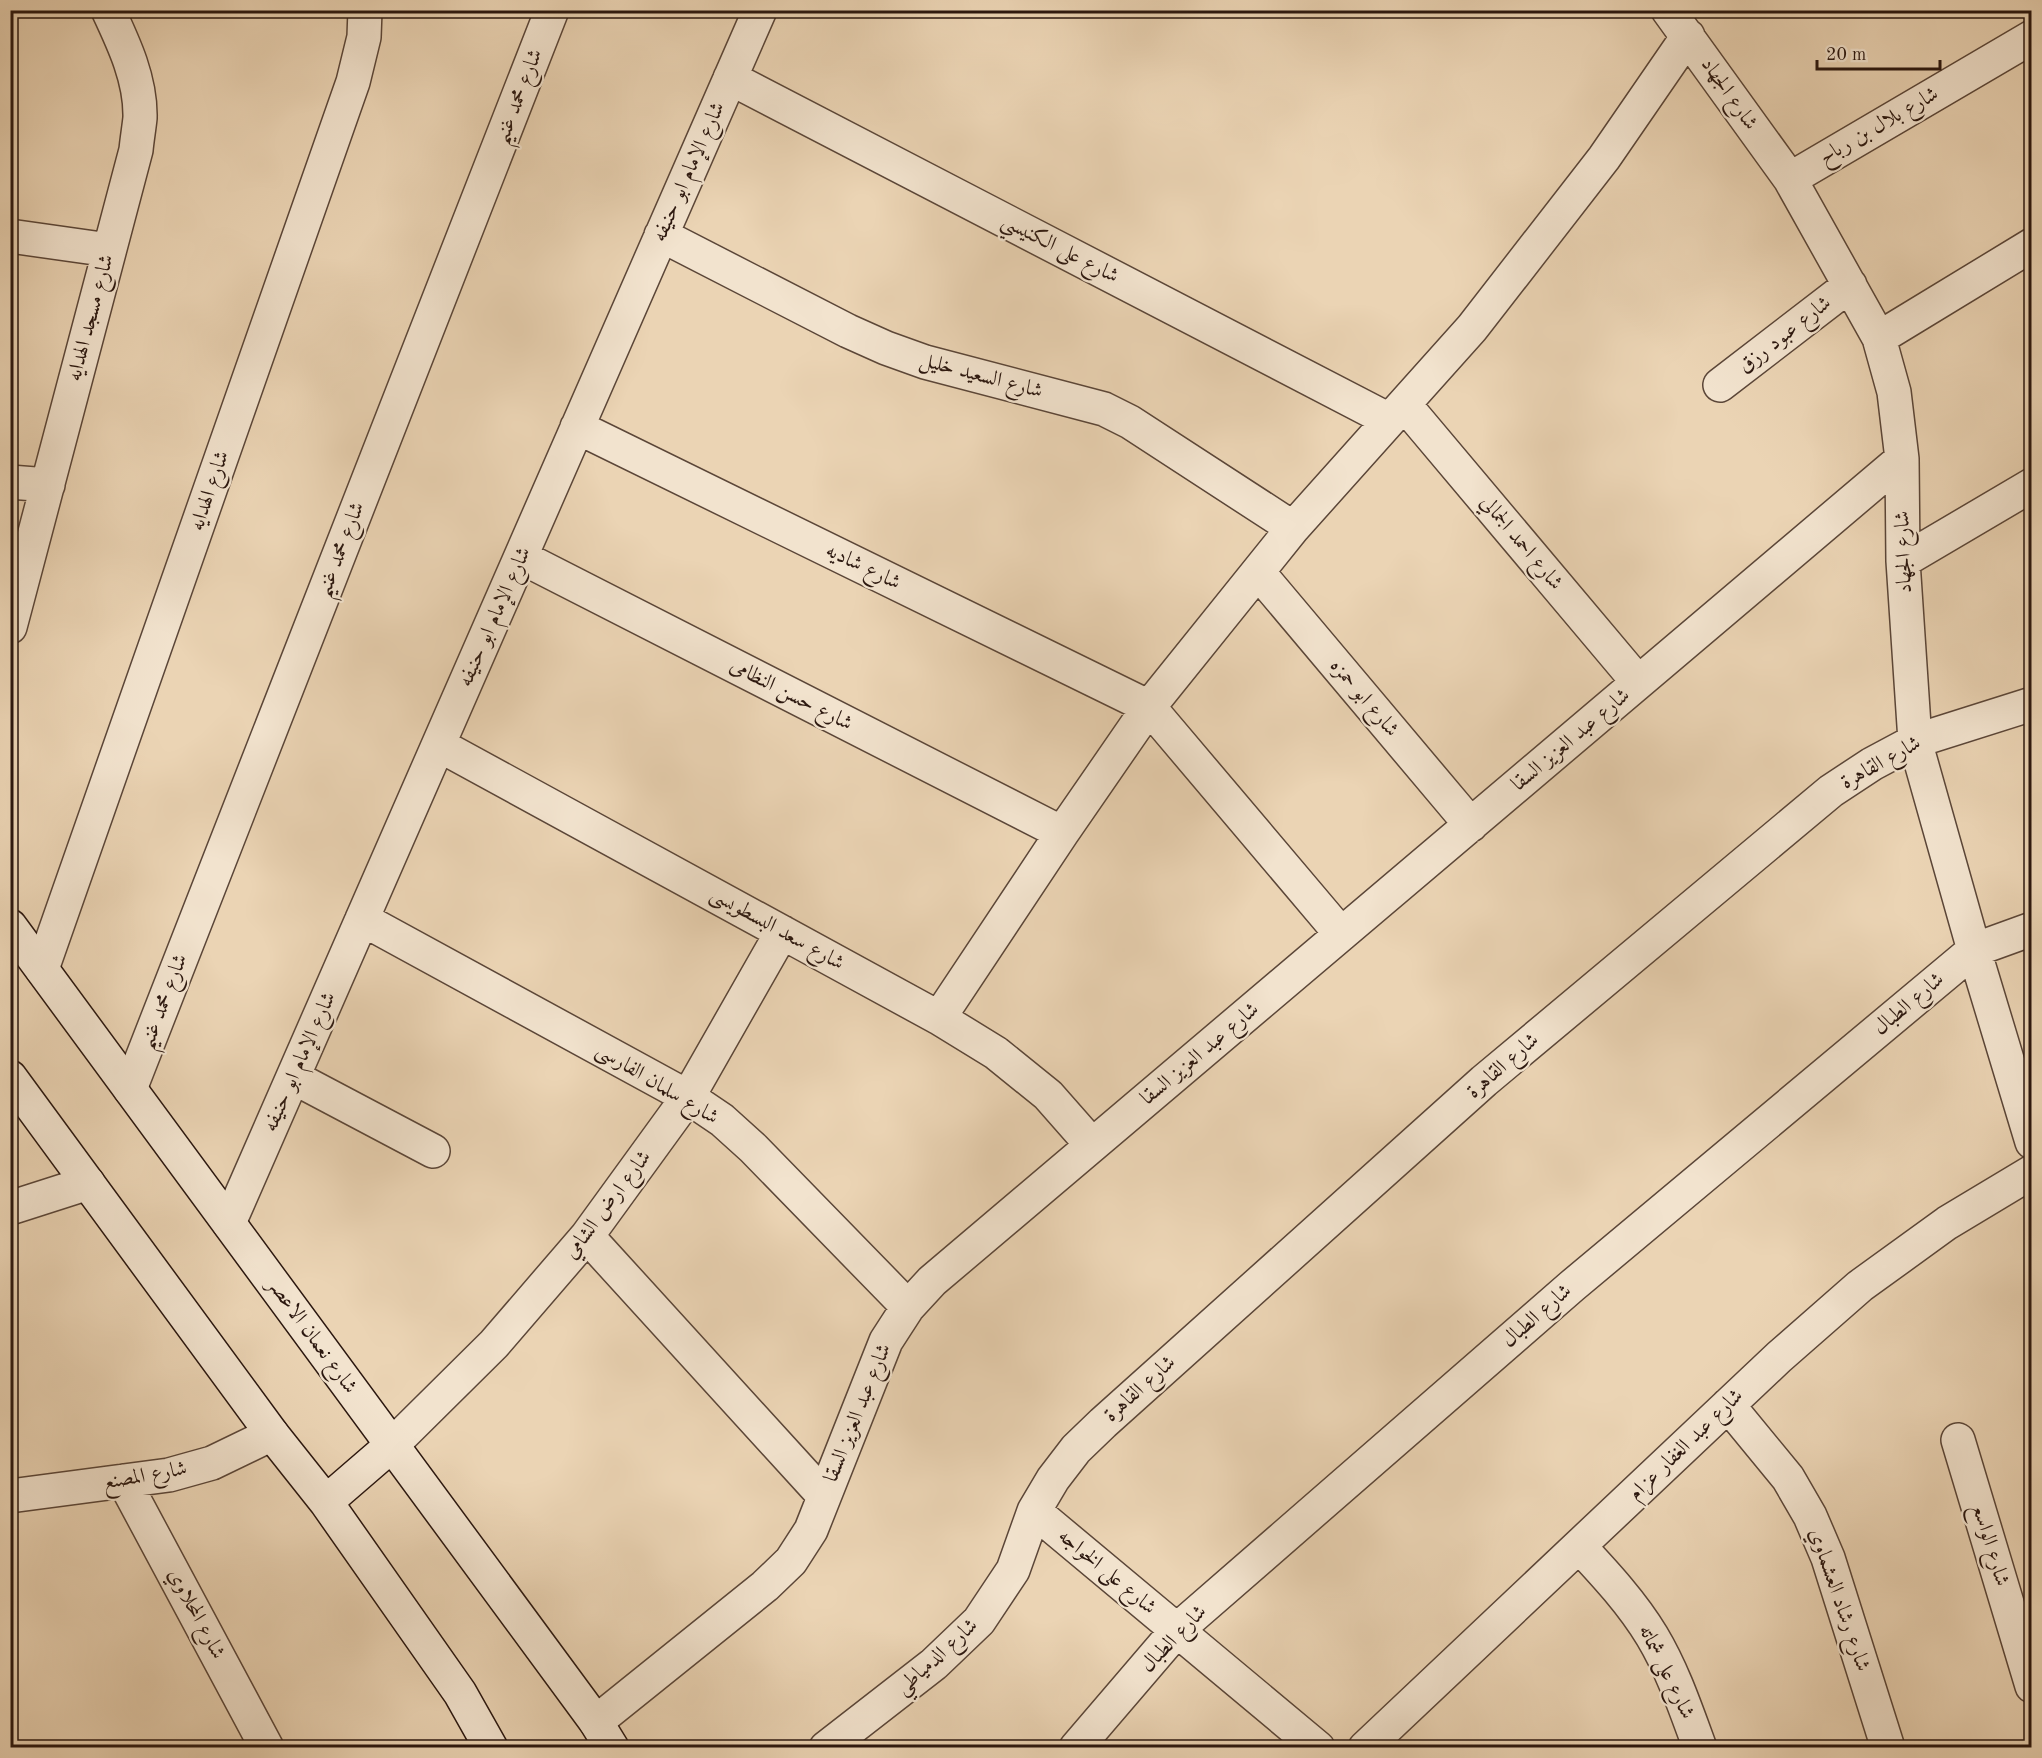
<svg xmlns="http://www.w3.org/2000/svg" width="2042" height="1758" font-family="'Old Standard TT',Amiri,serif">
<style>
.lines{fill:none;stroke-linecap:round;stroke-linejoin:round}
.minor-casing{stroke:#5b4638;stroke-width:36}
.secondary-casing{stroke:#2b170f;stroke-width:36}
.minor{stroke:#f2e3ce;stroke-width:33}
.secondary{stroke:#f2e3ce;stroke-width:33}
.labels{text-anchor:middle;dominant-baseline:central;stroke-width:4.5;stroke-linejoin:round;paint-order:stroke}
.street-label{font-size:21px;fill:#2b170f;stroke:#f2e3ce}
</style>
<rect width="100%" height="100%" fill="#ebd4b4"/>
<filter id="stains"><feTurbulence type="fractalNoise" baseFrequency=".00333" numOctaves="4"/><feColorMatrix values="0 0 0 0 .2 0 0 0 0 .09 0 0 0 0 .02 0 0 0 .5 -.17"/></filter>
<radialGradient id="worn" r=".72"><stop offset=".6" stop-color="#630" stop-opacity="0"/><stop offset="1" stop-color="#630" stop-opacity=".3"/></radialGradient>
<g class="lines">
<g class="minor-casing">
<path id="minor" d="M1668,10l122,169 89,159 15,54 8,67 1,102 12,180 59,209 58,192
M730,78l659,342
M1790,179l242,-142
M661,235l187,96 38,17 39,14 179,47 26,13 163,106
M10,236l99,14
M1879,338l153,-93
M1720,385l130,-100
M1404,404l234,278
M577,427l572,280 192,227
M10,482l38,3
M521,557l541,276
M1903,561l129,-76
M1258,572l213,253
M10,627l126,-477c1,-11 3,-22 4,-32 1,-38 -16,-74 -32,-108
M439,745l500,273 57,35 52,42 44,50
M362,919l326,178 34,23 31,28 155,159
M42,969l311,-887 11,-45 1,-27
M939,1018l123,-185 87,-126 144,-179 179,-200 132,-170 84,-122
M293,1077l140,74
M130,1089l422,-1079
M10,1208l78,-25
M229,1223l531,-1213
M587,1236l237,260
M1728,1405l60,73 22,38 18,42 60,190
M1958,1440l74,246
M392,1445l102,-101 93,-108 101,-139 94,-165
M124,1481l143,267
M10,1496l159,-21 43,-12 60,-29
M1034,1511l284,237
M1579,1546c27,29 53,57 73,90 21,35 34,74 48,112
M596,1722l169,-136 26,-25 20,-31 75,-189 22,-34 24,-26 970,-822
M826,1748l108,-84 45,-43 34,-51 21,-59 19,-32 23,-30 27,-26 381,-342 347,-290 41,-27 43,-23 117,-37
M1076,1748l101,-118 395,-344 402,-336 58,-21
M1365,1748l414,-391 81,-71 87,-63 85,-51"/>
</g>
<g class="secondary-casing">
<path id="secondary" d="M10,926l586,796 16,26
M10,1077l262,357 54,68 134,191 31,55
M326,1502l66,-57"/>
</g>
<use href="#minor" class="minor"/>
<use href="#secondary" class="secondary"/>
</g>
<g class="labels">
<g class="street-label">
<text transform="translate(1729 94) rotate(55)">شارع الجهاد</text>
<text transform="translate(519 97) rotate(-69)">شارع محمد غنيم</text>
<text transform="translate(1879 126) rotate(-30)">شارع بلال بن رباح</text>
<text transform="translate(689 172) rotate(-66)">شارع الإمام ابو حنيفه</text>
<text transform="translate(1060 249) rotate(27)">شارع على الكنيسي</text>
<text transform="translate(91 318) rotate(-75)">شارع مسجد الهدايه</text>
<text transform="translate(1785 335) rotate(-38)">شارع عبود رزق</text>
<text transform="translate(981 376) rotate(15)">شارع السعيد خليل</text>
<text transform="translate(210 491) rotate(-71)">شارع الهدايه</text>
<text transform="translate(1521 543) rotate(50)">شارع احمد الجمالي</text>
<text transform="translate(341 550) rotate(-69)">شارع محمد غنيم</text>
<text transform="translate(1904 552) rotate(-92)">شارع الجهاد</text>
<text transform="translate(863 567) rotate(26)">شارع شاديه</text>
<text transform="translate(495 617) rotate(-66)">شارع الإمام ابو حنيفه</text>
<text transform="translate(791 695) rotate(27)">شارع حسن النظامى</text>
<text transform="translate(1364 698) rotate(50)">شارع ابو حمزه</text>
<text transform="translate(1571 740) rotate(-40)">شارع عبد العزيز السقا</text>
<text transform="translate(1881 763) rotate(-29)">شارع القاهرة</text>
<text transform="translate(777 929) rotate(29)">شارع سعد البسطويسى</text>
<text transform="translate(164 1002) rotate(-69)">شارع محمد غنيم</text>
<text transform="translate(1909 1004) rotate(-40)">شارع الطبال</text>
<text transform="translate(1200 1054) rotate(-40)">شارع عبد العزيز السقا</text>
<text transform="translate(300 1062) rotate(-66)">شارع الإمام ابو حنيفه</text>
<text transform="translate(1503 1066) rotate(-41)">شارع القاهرة</text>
<text transform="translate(657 1084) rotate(31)">شارع سلمان الفارسى</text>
<text transform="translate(608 1205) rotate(-53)">شارع ارض الشامي</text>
<text transform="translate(1537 1316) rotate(-41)">شارع الطبال</text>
<text transform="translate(312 1336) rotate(54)">شارع نعمان الاعصر</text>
<text transform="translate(1140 1389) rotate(-42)">شارع القاهرة</text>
<text transform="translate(858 1413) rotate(-68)">شارع عبد العزيز السقا</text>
<text transform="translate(1686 1445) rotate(-44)">شارع عبد الغفار عزام</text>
<text transform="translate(145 1476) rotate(-10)">شارع المصنع</text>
<text transform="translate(1990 1545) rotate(73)">شارع الواسع</text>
<text transform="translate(1107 1572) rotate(40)">شارع على الخواجه</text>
<text transform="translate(1839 1600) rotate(71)">شارع رشاد العشماوي</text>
<text transform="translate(196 1614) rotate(62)">شارع المحلاوي</text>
<text transform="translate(1174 1639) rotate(-46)">شارع الطبال</text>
<text transform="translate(937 1657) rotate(-42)">شارع الدمياطي</text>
<text transform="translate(1666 1672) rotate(64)">شارع على شماته</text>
</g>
</g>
<rect width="2042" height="1758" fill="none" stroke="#ebd4b4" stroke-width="36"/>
<rect x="12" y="12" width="2018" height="1734" fill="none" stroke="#2b170f" stroke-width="3"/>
<rect x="18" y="18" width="2006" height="1722" fill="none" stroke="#2b170f" stroke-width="1.5"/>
<path d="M1817 60v9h123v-9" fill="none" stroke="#2b170f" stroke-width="3"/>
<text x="1826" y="60" font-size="18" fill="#2b170f" stroke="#f2e3ce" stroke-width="4.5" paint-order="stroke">20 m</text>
<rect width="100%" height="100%" filter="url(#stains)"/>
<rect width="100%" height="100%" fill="url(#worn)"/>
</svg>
